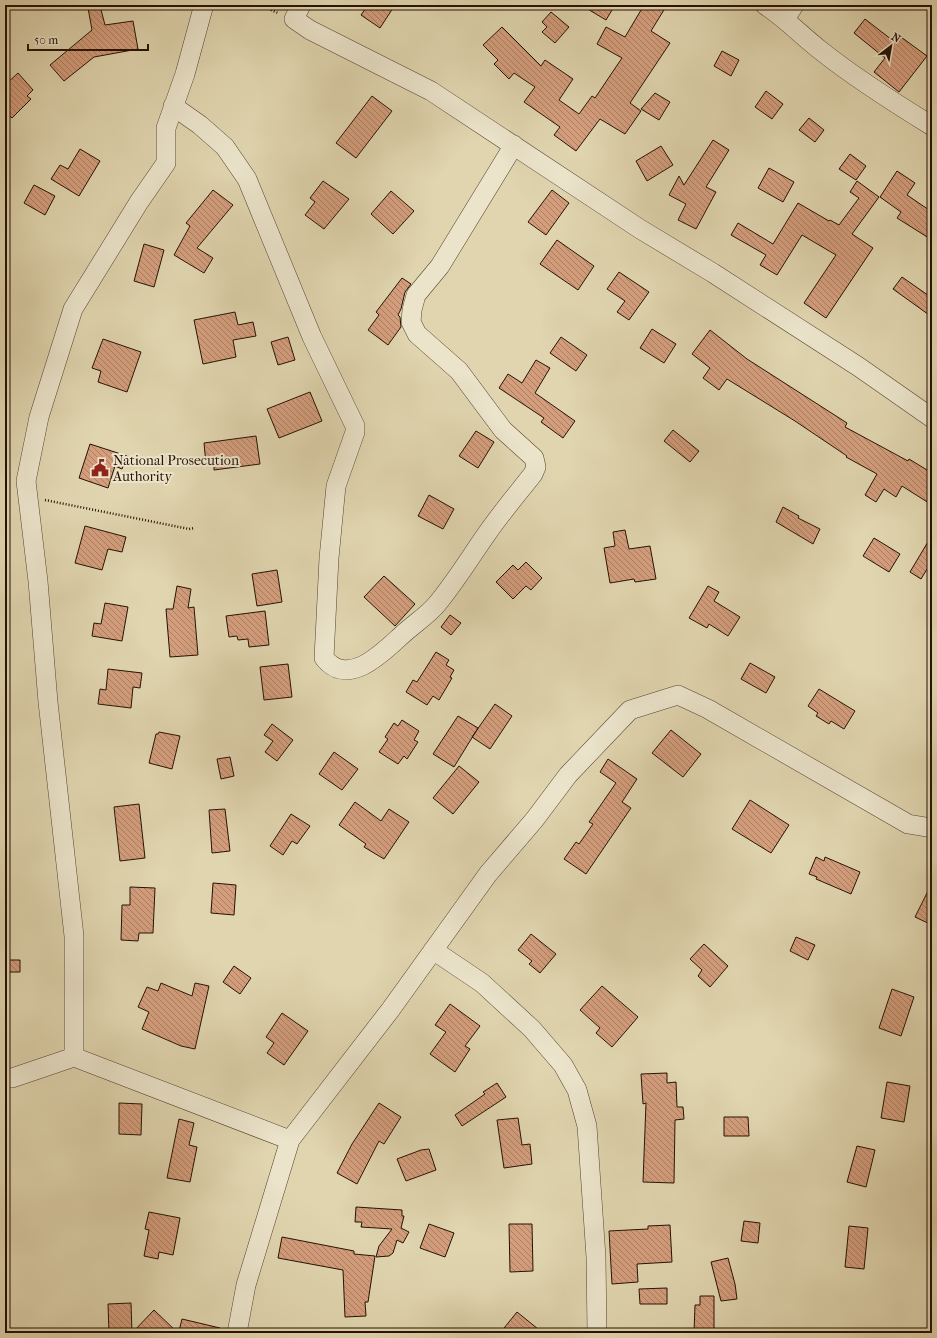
<svg xmlns="http://www.w3.org/2000/svg" width="937" height="1338" font-family="'IM FELL French Canon',serif">
<style>
.building{fill:url(#building-back-hatch);stroke:#261103}
.lines{fill:none;stroke-linecap:round;stroke-linejoin:round}
.street-casing{stroke:#54422e;stroke-width:20}
.path{stroke:#261103;stroke-width:2.5;stroke-dasharray:1 2;stroke-linecap:butt}
.street{stroke:#ebe4cb;stroke-width:19}
.labels{text-anchor:middle;dominant-baseline:central;stroke-width:4;stroke-linejoin:round;paint-order:stroke}
.poi-label{font-size:14px;fill:#261103;stroke:#ebe4cb;text-anchor:start}
</style>
<defs>
<pattern id="building-back-hatch" width="6" height="6" patternUnits="userSpaceOnUse"><rect width="6" height="6" fill="#d49e7d"/><path d="M-1 5l2 2M0 0l6 6M5-1l2 2" fill="none" stroke="#ac7f64"/></pattern>
</defs>
<rect width="100%" height="100%" fill="#e0d5af"/>
<filter id="stains"><feTurbulence type="fractalNoise" baseFrequency=".005" numOctaves="4"/><feColorMatrix values="0 0 0 0 .2 0 0 0 0 .09 0 0 0 0 .02 0 0 0 .5 -.17"/></filter>
<radialGradient id="worn" r=".72"><stop offset=".6" stop-color="#630" stop-opacity="0"/><stop offset="1" stop-color="#630" stop-opacity=".3"/></radialGradient>
<path class="building" d="M368,5h27l-15,23 -19,-13z
M581,5h34l-9,15z
M644,5h23l-16,26 19,12 -40,60 11,8 -16,23 -25,-15 -24,32 -22,-16 6,-8 -36,-25 11,-15 -21,-14 -5,6 -15,-15 4,-4 -15,-15 19,-18 39,39 4,-6 28,19 -14,21 20,14 13,-18 3,2 27,-40 -25,-14 9,-17 19,10z
M100,6l5,19 28,-4 5,28 -44,8 -30,24 -14,-16 42,-35 -4,-22z
M551,12l18,15 -14,16 -13,-11 5,-5 -5,-5z
M865,19l31,24 5,-6 26,19 -28,36 -25,-20 11,-14 -31,-25z
M722,51l17,9 -8,16 -17,-10z
M18,73l15,17 -6,6 4,3 -19,19 -7,-7v-26z
M766,91l17,13 -11,15 -17,-12z
M655,93l15,9 -11,18 -18,-11z
M372,96l20,15 -36,47 -20,-15z
M809,118l15,12 -9,12 -16,-12z
M713,140l16,10 -23,37 10,5 -20,37 -18,-9 8,-16 -17,-9 10,-19 5,9z
M661,146l12,19 -26,16 -11,-20z
M80,149l20,12 -21,35 -28,-17 9,-14 8,4z
M850,154l16,12 -10,14 -17,-11z
M769,168l25,14 -11,20 -25,-14z
M897,171l18,12 -8,12 25,17v28l-35,-22 4,-6 -21,-15z
M323,181l26,18 -25,30 -19,-14 10,-13 -5,-4z
M857,181l22,16 -27,37 21,14 -47,70 -22,-15 32,-48 -34,-20 -25,40 -17,-10 6,-10 -35,-20 7,-12 35,21 25,-41 31,18 1,-1 9,5 20,-27 -9,-6z
M34,185l21,11 -10,19 -21,-12z
M213,190l20,15 -36,43 16,10 -9,15 -30,-18 16,-29 -4,-3z
M552,190l17,13 -23,32 -18,-13z
M391,191l23,20 -21,23 -22,-20z
M557,240l37,26 -16,24 -38,-26z
M144,244l20,6 -10,37 -20,-6z
M619,272l30,20 -20,28 -12,-8 8,-11 -18,-12z
M902,277l30,21v19l-39,-28z
M402,278l9,6 -6,8 -4,17 -3,6 2,2 1,10 -13,18 -20,-15 11,-15 -3,-3z
M235,312l3,13 15,-3 3,14 -23,4 3,17 -33,7 -9,-44z
M652,329l24,15 -12,19 -24,-15z
M710,330l37,29 100,64 -2,4 63,34 1,-2 23,14v32l-30,-19 -6,11 -12,-8 -8,13 -11,-7 12,-21 -31,-17 1,-1 -52,-35 -68,-42 -8,11 -16,-12 7,-10 -18,-14z
M288,337l7,23 -17,5 -7,-23z
M561,337l26,18 -11,16 -26,-18z
M103,339l38,13 -14,40 -29,-10 3,-11 -9,-3z
M536,360l14,8 -15,25 40,28 -12,17 -22,-16 3,-4 -45,-30 9,-14 14,9z
M310,392l12,29 -43,17 -12,-29z
M673,430l26,21 -9,11 -26,-21z
M476,431l18,11 -16,26 -19,-12z
M256,436l4,28 -46,6v-7l-8,1 -2,-21z
M90,444l37,12 -5,13 -7,-3 -7,22 -29,-10z
M429,495l25,14 -11,20 -25,-13z
M783,507l16,9 -1,2 22,11 -7,15 -37,-22z
M85,526l41,11 -4,15 -14,-3 -6,21 -27,-7z
M625,530l4,19 21,-3 6,33 -21,3 -1,-3 -24,4 -6,-35 11,-2 -2,-14z
M932,535v26l-11,18 -11,-7z
M874,538l26,16 -11,18 -26,-16z
M526,562l16,16 -11,12 -5,-4 -13,13 -17,-17 17,-17 5,5z
M277,570l5,32 -25,4 -5,-32z
M384,576l31,28 -20,22 -31,-29z
M177,586l14,3 -3,19 6,-1 4,48 -28,2 -4,-48h7z
M708,586l11,6 -5,9 26,16 -12,19 -19,-12 -2,4 -18,-10z
M105,603l23,4 -6,34 -30,-5 2,-13 7,1z
M265,611l4,34 -20,2 -1,-8 -10,1 -1,-4 -8,1 -3,-21z
M450,615l11,8 -10,12 -10,-8z
M436,652l13,8 -3,5 8,5 -4,7 2,1 -13,22 -6,-4 -6,9 -21,-13 7,-12 4,2z
M750,663l25,14 -9,16 -25,-14z
M288,664l4,33 -28,3 -4,-33z
M108,669l34,4 -2,15 -7,-1 -2,21 -33,-4 2,-15 6,1z
M819,689l36,22 -11,18 -13,-8 -2,3 -13,-8 2,-3 -10,-7z
M495,704l17,12 -22,33 -18,-12z
M458,716l20,12 -24,39 -21,-13z
M402,720l17,11 -5,9 4,2 -11,17 -3,-3 -6,8 -19,-12 9,-13 -3,-2 9,-14 4,3z
M272,724l21,16 -16,21 -12,-9 8,-11 -9,-6z
M671,730l30,24 -18,23 -31,-24z
M159,732l21,4 -8,33 -23,-6 7,-29h2z
M334,752l24,17 -16,21 -23,-16z
M230,757l4,19 -13,3 -4,-20z
M608,759l29,20 -15,23 9,6 -45,66 -22,-15 12,-17 3,2 14,-20 -4,-2 27,-39 -16,-11z
M459,766l20,16 -26,32 -20,-16z
M750,800l39,25 -18,28 -39,-24z
M355,802l26,19 8,-12 20,13 -25,37 -20,-12 2,-3 -27,-19z
M139,804l6,54 -25,3 -6,-54z
M225,809l5,42 -18,2 -3,-43z
M291,814l19,12 -13,18 -5,-3 -9,14 -13,-9z
M816,857l8,4 1,-4 35,15 -9,22 -35,-15 1,-2 -8,-3z
M213,883l23,2 -2,30 -23,-2z
M932,883v42l-17,-8z
M130,887l25,1 -2,45h-14l-1,8 -17,-1 1,-35h8z
M531,934l25,20 -16,19 -11,-9 3,-3 -14,-11z
M796,937l19,8 -7,15 -18,-9z
M704,944l24,22 -18,21 -12,-11 4,-6 -12,-11z
M5,960h15v12h-15z
M234,966l17,12 -11,16 -17,-12z
M161,983l31,13 3,-13 14,3 -14,63 -14,-3 -39,-17 7,-17 -11,-5 9,-20 11,4z
M602,986l36,31 -26,30 -16,-14 4,-5 -20,-18z
M892,989l22,8 -13,39 -22,-8z
M450,1004l30,22 -15,20 5,3 -15,23 -25,-18 16,-22 -11,-7z
M282,1013l26,18 -24,34 -17,-12 7,-10 -8,-6z
M667,1073v10l9,-1 1,25h6l1,12 -9,1 -1,63 -31,-1 3,-79 -3,1 -2,-30z
M887,1082l23,4 -6,36 -23,-4z
M497,1083l9,14 -44,29 -7,-11 30,-21 -2,-2z
M119,1103l23,1 -1,31 -22,-1z
M379,1103l22,14 -17,27 -5,-3 -22,43 -20,-11 15,-29z
M724,1117h24l1,19h-25z
M518,1118l4,27 8,-1 2,20 -28,4 -7,-48z
M179,1119l15,4 -5,22 8,2 -7,35 -23,-4z
M857,1146l18,4 -9,37 -19,-5z
M429,1149l7,21 -30,11 -9,-22 24,-9z
M356,1207l46,3v6h2l-3,12 8,4 -6,11 -6,-3 -4,13 -4,3 -13,1 3,-11 13,-17 -31,-2 1,-5h-7z
M149,1212l31,6 -7,37 -14,-3 -1,7 -14,-3 5,-26 -4,-1z
M744,1221l16,2 -2,20 -17,-2z
M429,1224l25,9 -9,24 -25,-9z
M509,1224h23l1,47 -23,1z
M670,1225l2,37 -35,2 1,18 -26,2 -3,-53 39,-2v-3z
M849,1226l19,2 -4,41 -19,-2z
M282,1237l72,14v3l21,2 -7,46h-3l1,14 -21,1 -2,-47 -65,-12z
M728,1258l7,26 2,15 -16,2 -10,-39z
M667,1288v16h-27l-1,-15z
M700,1296h14v37h-20l1,-28h5z
M131,1303l1,30h-23l-1,-29z
M154,1310l24,23h-46z
M517,1312l26,21h-43z
M182,1319l38,9 -1,5h-32l-8,-2z"/>
<g class="lines">
<g class="street-casing">
<path id="street" d="M301,5l-7,14 16,11 121,61 209,138 73,44 146,94 73,51
M765,5c20,13 36,30 55,45 35,28 73,52 112,76
M785,19l9,-14
M173,106l27,19 25,22 22,32 65,158 43,89v6l-19,54 -7,72 -5,100c25,31 60,-7 79,-24 11,-10 25,-19 34,-30 19,-23 34,-48 51,-72 14,-20 30,-39 45,-58l3,-7 -2,-9 -31,-28 -44,-59 -42,-37 -6,-12 1,-12 4,-15 24,-29 74,-121
M433,950l49,33 50,46 31,36 14,25 10,36 9,131 1,76
M74,1057l216,83
M5,1078h7l62,-21v-121l-26,-234 -10,-121 -12,-100 13,-64 34,-108 66,-107 27,-39v-35l19,-54 18,-66
M237,1333l9,-48 44,-145 101,-131 97,-135 47,-55 33,-44 62,-65 48,-15 30,14 200,115 24,4"/>
</g>
<path class="path" d="M260,5l18,8
M45,500l144,29 6,-1"/>
<use href="#street" class="street"/>
</g>
<defs>
<g id="civic-bare" transform="scale(1.38)"><path d="M-.6-6.5H3V-4.5H.6V-3L4-1V1h2V6H-6V1h2V-1L-.6-3ZM-1.2 2.5V6h2.4V2.5Z" fill="#8f2418" stroke="#ebe4cb" stroke-width="2.5" paint-order="stroke"/></g>
</defs>
<g fill-rule="evenodd">
<use href="#civic-bare" x="100" y="468"/>
</g>
<g class="labels">
<g class="poi-label">
<text x="113" y="460">National Prosecution<tspan x="113" dy="16">Authority</tspan></text>
</g>
</g>
<rect width="937" height="1338" fill="none" stroke="#e0d5af" stroke-width="20"/>
<rect x="6" y="6" width="925" height="1326" fill="none" stroke="#261103" stroke-width="2"/>
<rect x="10" y="10" width="917" height="1318" fill="none" stroke="#261103"/>
<g transform="translate(891 46) rotate(31)" stroke="#ebe4cb" stroke-width="3" paint-order="stroke">
<path d="M0-3L7 15L0 10L-7 15Z" fill="#261103"/>
<text y="-6" font-size="11" font-weight="bold" text-anchor="middle" fill="#261103">N</text>
</g>
<path d="M28 44v6h120v-6" fill="none" stroke="#261103" stroke-width="2"/>
<text x="34" y="44" font-size="12" fill="#261103" stroke="#ebe4cb" stroke-width="3" paint-order="stroke">50 m</text>
<rect width="100%" height="100%" filter="url(#stains)"/>
<rect width="100%" height="100%" fill="url(#worn)"/>
</svg>
